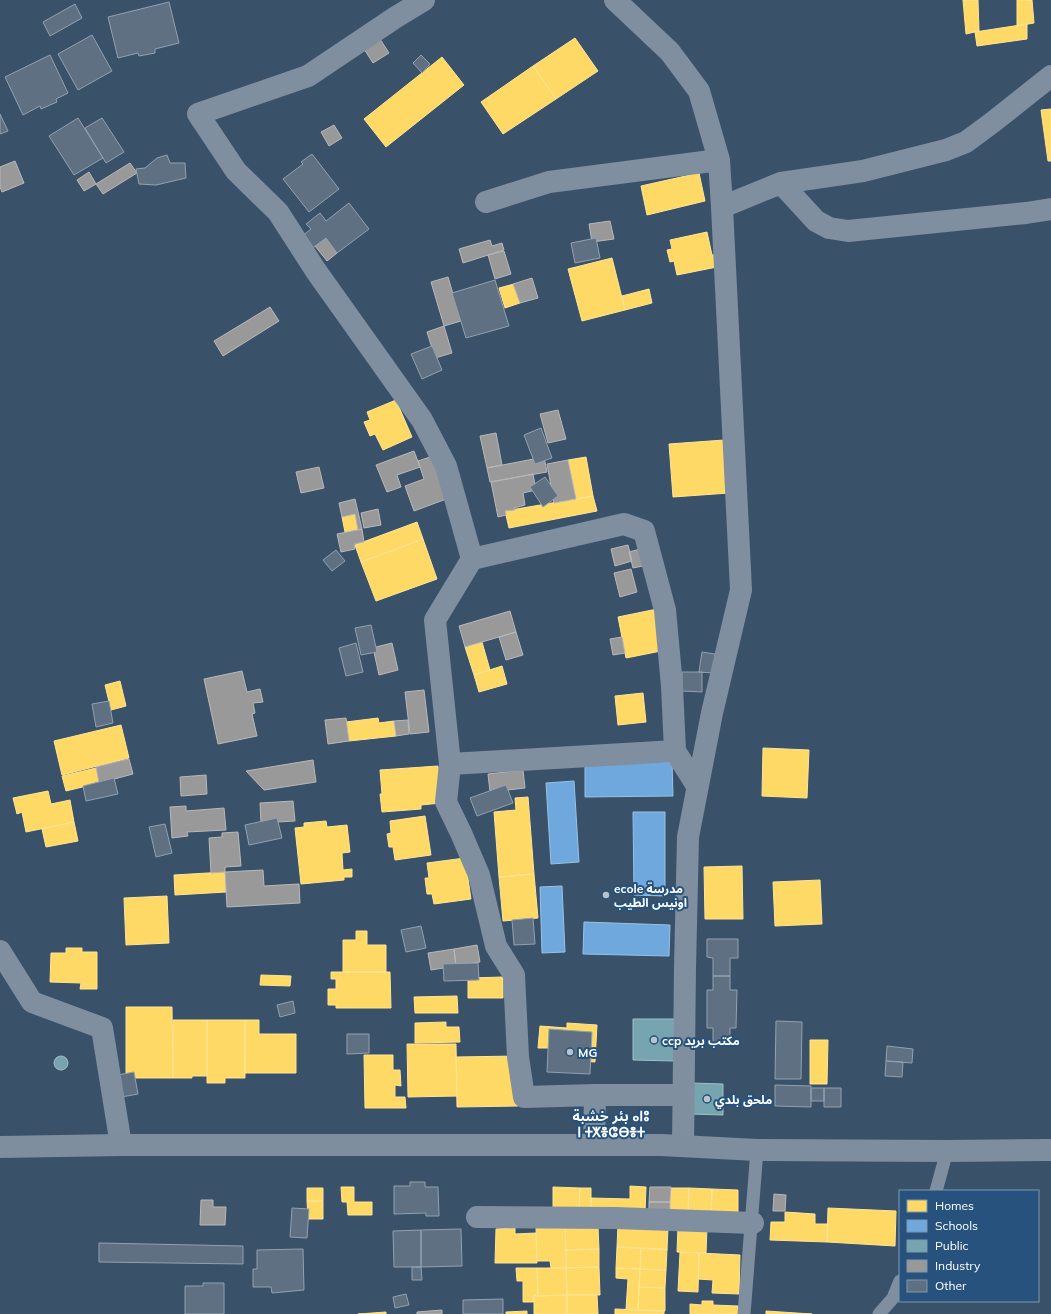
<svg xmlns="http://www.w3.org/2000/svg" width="1051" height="1314" font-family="Mulish,'Noto Sans Arabic','Noto Sans Tifinagh',sans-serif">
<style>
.homes{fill:#ffd966;stroke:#ffe494}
.schools{fill:#6fa8dc;stroke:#9ac2e6}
.public{fill:#76a5af;stroke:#9fc0c7}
.industry{fill:#999;stroke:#b8b8b8}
.building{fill:#5e7082;stroke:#92a1ae}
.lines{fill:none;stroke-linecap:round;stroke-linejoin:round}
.lane{stroke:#7f8fa0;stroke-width:13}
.street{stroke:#7f8fa0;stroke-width:22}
.primary{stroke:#7e8e9f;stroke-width:22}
.poi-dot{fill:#bac2ca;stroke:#26527d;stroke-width:1.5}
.labels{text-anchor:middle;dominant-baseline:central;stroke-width:4;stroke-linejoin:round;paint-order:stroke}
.poi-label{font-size:12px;font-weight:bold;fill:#fff;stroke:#26527d;text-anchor:start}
.quarter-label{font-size:14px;font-weight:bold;fill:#fff;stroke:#26527d}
</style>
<rect width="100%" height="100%" fill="#3a5269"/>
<path class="homes" d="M963,0h15l1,31 -13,3z
M1017,0h15l2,23 -17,3z
M1027,24v15l-50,7 -2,-14z
M575,38l23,33 -42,28 -23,-33z
M442,57l22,28 -78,62 -22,-28z
M533,66l23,33 -53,35 -22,-32z
M1051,109v52h-3l-7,-51z
M699,173l6,28 -58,14 -6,-29z
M707,232l5,23 8,-1 2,12 -45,9 -3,-14 -4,1 -3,-12 5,-1 -2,-9z
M612,258l13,52 -43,11 -14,-52z
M514,284l6,19 -15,5 -6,-20z
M649,289l3,14 -27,7 -3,-14z
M396,400l16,37 -29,13 -8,-16 -5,2 -6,-14 6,-2 -3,-8z
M724,440l5,53 -56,4 -4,-53z
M586,457l7,39 -17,3 -8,-39z
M593,496l4,15 -88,17 -4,-17z
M355,514l3,16 -13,2 -3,-15z
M417,522l6,17 -62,23 -6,-17z
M423,539l14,40 -61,22 -15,-39z
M657,609l9,41 -40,8 -8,-41z
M482,642l8,28 -16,5 -9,-28z
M502,666l5,18 -28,8 -5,-17z
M120,681l6,25 -15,4 -6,-25z
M643,693l3,29 -28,3 -3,-29z
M378,718l1,5 15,-2 2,15 -47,5 -3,-19z
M121,725l8,33 -67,17 -8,-34z
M763,748l46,2 -2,48 -45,-2z
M438,766l3,37 -20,2v4l-39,3 -2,-18h2l-2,-24z
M96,768l3,15 -33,8 -4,-15z
M48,791l3,13 19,-4 4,22 -48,10 -4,-20 -5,2 -4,-16z
M528,797l6,77 -35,3 -5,-65 22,-2 -1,-12z
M425,816l6,39 -36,5 -2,-13h-4l-2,-13 4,-1 -1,-12z
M326,821l1,6 20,-2 3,27 -8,1 1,17 9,-1v8h-8v3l-43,4 -6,-56 9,-1v-4z
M74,822l4,19 -32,6 -4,-18z
M465,858l6,41 -37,5 -2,-10h-5l-2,-16h4l-2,-15z
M742,866l1,53h-38l-1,-52z
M225,872l1,20 -51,3 -1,-20z
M534,874l4,44 -35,3 -4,-44z
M820,880l2,44 -47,2 -2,-44z
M167,896l2,47 -43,2 -2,-47z
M356,931h11v14h19v27h-43v-32h13z
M66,948h16v4h15v37h-17l1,-6 -31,-1 1,-29h15z
M331,972h59l1,36h-55v-3h-8v-16h8v-10h-5z
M261,975l30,1 -1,10 -30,-1z
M503,977v21h-35v-20z
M457,996l1,17h-43l-1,-16z
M126,1007h46l1,71h-47z
M173,1020h34v56h-15v2h-19z
M207,1020h38v58h-20v5h-18z
M245,1020h14v14h37v39h-51z
M446,1022v5h13l1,15 -45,1v-20z
M567,1023l30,2 -2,37 -46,-3 1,-11h-12l2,-22 27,2z
M810,1040h18l-1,44h-17z
M407,1044h49l1,52 -49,1z
M364,1055h29v15h7l1,16 -6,-1v12h10l1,11h-41z
M517,1056l1,50 -61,1 -1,-50z
M630,1186l16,1 -1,26 -54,-2v-13l39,1z
M341,1187h13v15h18v13h-24l-1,-13h-5z
M553,1187l27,1 -1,23 -26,-1z
M307,1188h16v13h-16z
M580,1188h11v23h-12z
M671,1188h18l-1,26h-18z
M689,1188l23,1 -1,26 -23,-1z
M712,1189l26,1v26l-27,-1z
M307,1201h16v18h-15z
M828,1208l68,3 -1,35 -68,-4z
M785,1212l30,2v10h13l-1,18 -57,-2 1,-18h14z
M618,1224l50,3 -1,23 -50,-3z
M678,1226l29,2 -1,25 -29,-1z
M565,1227h33l1,22 -33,1z
M515,1228v6l21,-1 1,30h-42l1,-34z
M536,1228h29l1,40h-15l-1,-7h-13z
M617,1247l24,1 -1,21 -24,-1z
M641,1248l26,1 -1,21 -26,-1z
M599,1249v18l-33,1v-18z
M680,1252l19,1 -1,39 -20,-1z
M699,1253l41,2 -1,39 -27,-1 1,-13 -15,-1z
M599,1267l1,28h-33l-1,-27z
M516,1268h21l1,28h-4v6h-11v-21h-6z
M537,1268h29l1,27 -29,1z
M616,1268l24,1 -2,41 -12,-1 2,-30 -12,-1z
M640,1269l26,1 -1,18 -26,-1z
M639,1287l26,1v23l-27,-1z
M567,1295v19h-33v-18z
M567,1295h30l1,19h-31z
M702,1301h11v4l25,1v8h-48v-10l12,1z
M615,1309l49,2v3h-49z
M527,1311v3h-21v-2z
M766,1311l46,3h-46z
M386,1312v2h-28z"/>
<path class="schools" d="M585,762h87l1,34 -88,1z
M574,781l5,81 -28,2 -5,-81z
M633,812h32v84l-31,-1z
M562,886l3,66 -23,1 -2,-66z
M584,922l86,3 -1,31 -86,-2z"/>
<path class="public" d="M633,1019h41v42l-41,-1z
M54 1063a7 7 0 1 1 14 0a7 7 0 1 1-14 0Z
M691,1083l32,1v31l-33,-1z"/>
<path class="industry" d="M380,39l9,14 -16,10 -9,-14z
M334,125l8,13 -13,8 -8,-14z
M15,161l9,22 -22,9 -2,-5v-20z
M130,163l7,10 -34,21 -7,-10z
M89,172l7,12 -12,7 -7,-11z
M610,221l4,18 -22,3 -3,-18z
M326,238l11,15 -10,8 -12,-15z
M490,240l2,6 10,-3 2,7 -41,13 -4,-14z
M504,251l7,23 -16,5 -7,-24z
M448,277l13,44 -17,5 -13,-44z
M532,278l6,20 -18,5 -7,-19z
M270,307l9,14 -56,35 -9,-15z
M444,326l8,27 -17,5 -8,-26z
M558,410l8,29 -18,4 -8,-29z
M496,433l6,32 -15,3 -7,-32z
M414,451l6,16 -23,8 4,12 -14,5 -11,-27z
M433,456l16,42 -35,13 -9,-25 19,-7 -6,-18z
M544,457l3,15 -57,10 -3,-14z
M568,460l8,39 -22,4 -7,-39z
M319,467l5,21 -23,5 -5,-21z
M533,474l3,16 -13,3 2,12 -11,3 1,2 -10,1 1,4 -8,2 -7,-35z
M355,499l7,30 -4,1 -3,-16 -13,3 -3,-14z
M378,509l3,16 -17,3 -3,-15z
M362,529l2,13 -10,2 1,5 -14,3 -4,-18z
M628,545l4,16 -17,5 -4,-17z
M644,548l4,17 -15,3 -4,-16z
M631,569l6,23 -17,5 -6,-24z
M510,611l6,21 -51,15 -6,-21z
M516,632l7,23 -17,5 -7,-23z
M622,637l3,16 -12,2 -3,-16z
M392,643l6,27 -19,5 -5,-23h3l-1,-5z
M242,671l5,21 13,-3 3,13 -10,1 2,10 -3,1 5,22 -39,8 -14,-65z
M424,690l5,42 -19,2 -5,-42z
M346,718l3,23 -21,3 -3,-24z
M408,720l1,14 -13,2 -2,-15z
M129,759l4,15 -34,9 -3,-16z
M313,760l3,22 -52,8 -18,-19z
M523,770l2,18 -35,4 -2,-18z
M206,775l1,19 -26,2 -1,-19z
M293,801l2,20 -34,2 -1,-20z
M186,806v5l38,-3 2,22 -39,2 1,4 -16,2 -2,-31z
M238,832l3,34 -16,1v5l-14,1 -2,-35 13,-1v-4z
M263,870l1,16 35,-2 1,19 -73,4 -2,-35z
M477,945l3,17 -24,4 -2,-17z
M454,949l2,17 -25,4 -3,-17z
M650,1187h21l-1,15h-21z
M774,1194l12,1 -1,16h-12z
M201,1200h12v7h13l-1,18h-25z
M649,1202h21v12l-21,-1z
M442,1310v4h-25v-2z"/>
<path class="building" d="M169,2l10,41 -24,6v4l-16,3 -1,-3 -20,5 -10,-41z
M75,4l7,14 -32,18 -7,-14z
M92,35l20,36 -34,19 -20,-36z
M50,55l18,38 -12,6 1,3 -16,7 -1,-3 -17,9 -18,-38z
M421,55l9,9 -8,9 -9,-10z
M0,114l8,17 -8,3z
M78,118l25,40 -29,17 -25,-39z
M102,118l22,34 -18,11 -21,-35z
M312,154l27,35 -30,23 -26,-33 20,-15 -2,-2z
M167,155l3,8h15l1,15 -30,7 -17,-1 -3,-15 9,-1 12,-10z
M349,203l20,26 -32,24 -11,-15 -16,12 -9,-13 10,-8 -5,-5 14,-11 6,8z
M596,238l4,20 -25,5 -4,-20z
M495,280l14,46 -43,12 -14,-45z
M432,346l10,24 -20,9 -11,-25z
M541,428l11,30 -17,6 -11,-29z
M545,477l13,19 -15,11 -13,-20z
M336,550l9,11 -13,10 -9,-11z
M371,625l6,27 -16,3 -6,-27z
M356,643l7,29 -17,4 -7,-28z
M702,652l13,2 -1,19 -15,-1z
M682,672h20v20l-20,-1z
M109,701l4,22 -17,4 -4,-23z
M114,778l4,16 -32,7 -3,-15z
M506,785l7,18 -36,13 -7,-18z
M277,818l5,20 -33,7 -4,-20z
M165,824l7,29 -16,4 -7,-30z
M533,918l2,26 -21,1 -2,-25z
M421,926l5,22 -20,4 -5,-22z
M707,939h31v19h-8v18h-17v-18l-6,-1z
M478,963l1,17 -35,1 -1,-17z
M713,976h17v14h7l-1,38h-6v16h-17v-16h-6v-38h6z
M293,1001l2,12 -15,4 -3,-12z
M776,1021l26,1 -1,57h-26z
M549,1029l43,3 -2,42 -43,-2z
M347,1034h22v19l-22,1z
M887,1046l26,3 -1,14 -26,-2z
M886,1061l17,1 -1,15 -17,-1z
M134,1072l4,22 -22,4 -4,-22z
M775,1085l36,1v21l-36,-1z
M811,1088h13v13h-13z
M824,1088h17v19h-17z
M410,1182h15v5h13l1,29h-13v-3l-32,1v-28h16z
M292,1208l17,1 -2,29 -17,-1z
M461,1229l1,37 -41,1v-37z
M421,1230v37h-27l-1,-36z
M99,1243l144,3v18l-144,-2z
M303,1249l1,41 -32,3 -1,-6h-18v-18h4v-19z
M412,1267h9l1,13h-10z
M203,1283h21v31h-39v-28h18z
M406,1294l3,11 -14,3 -2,-11z
M503,1299v15h-40v-14z"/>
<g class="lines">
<path class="lane" d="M936,1191l11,-40
M744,1314l13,-164
M879,1314l14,-16 7,-17"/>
<path class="street" d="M424,0l-28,17 -88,59 -110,38 38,57 42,41 38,59 106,149 24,46 26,93 -37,61 15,144 -4,38 15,31 18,42 17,71 18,29 4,82 6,40 71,-2h88
M615,0l55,52 29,39 20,69 3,47 19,383 -29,123 -24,124 -3,130 -2,179
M781,183l82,-12 83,-21 20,-8 27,-20 58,-46
M486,202l63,-20 170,-22
M722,207l59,-24 35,38 13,7 19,3 178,-18 25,-4
M472,559l152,-35 20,7 21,79 7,76 3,65
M450,764l225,-13 22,35
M0,951l32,51 70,26 19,117
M594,1145l1,-50
M477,1217l139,1 137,5"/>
<path class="primary" d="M0,1147l121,-2h540l96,5 190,1 104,-1"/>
</g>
<g class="poi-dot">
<circle cx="606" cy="895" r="4"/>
<circle cx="654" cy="1040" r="4"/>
<circle cx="570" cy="1052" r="4"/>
<circle cx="707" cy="1099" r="4"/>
</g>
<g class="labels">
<g class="poi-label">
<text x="614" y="888">ecole مدرسة<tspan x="614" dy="14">اونيس الطيب</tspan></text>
<text x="662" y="1040">ccp مكتب بريد</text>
<text x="578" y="1052">MG</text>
<text x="715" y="1099">ملحق بلدي</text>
</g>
<g class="quarter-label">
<text x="611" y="1116">بئر خشبة ⴰⵏⵓ<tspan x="611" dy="16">ⵏ ⵜⵅⴻⵛⴱⴻⵜ</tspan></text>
</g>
</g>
<rect x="899" y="1190" width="140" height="112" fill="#26527d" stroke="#7d97b1"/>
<rect x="907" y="1200" width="20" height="12" fill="#ffd966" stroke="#7d97b1"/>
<text x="935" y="1210" font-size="12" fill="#ffffff">Homes</text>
<rect x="907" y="1220" width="20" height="12" fill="#6fa8dc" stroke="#7d97b1"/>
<text x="935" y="1230" font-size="12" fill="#ffffff">Schools</text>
<rect x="907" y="1240" width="20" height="12" fill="#76a5af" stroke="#7d97b1"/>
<text x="935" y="1250" font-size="12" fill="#ffffff">Public</text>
<rect x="907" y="1260" width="20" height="12" fill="#999999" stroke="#7d97b1"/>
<text x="935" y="1270" font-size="12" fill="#ffffff">Industry</text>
<rect x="907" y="1280" width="20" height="12" fill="#5e7082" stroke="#7d97b1"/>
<text x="935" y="1290" font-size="12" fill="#ffffff">Other</text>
</svg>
